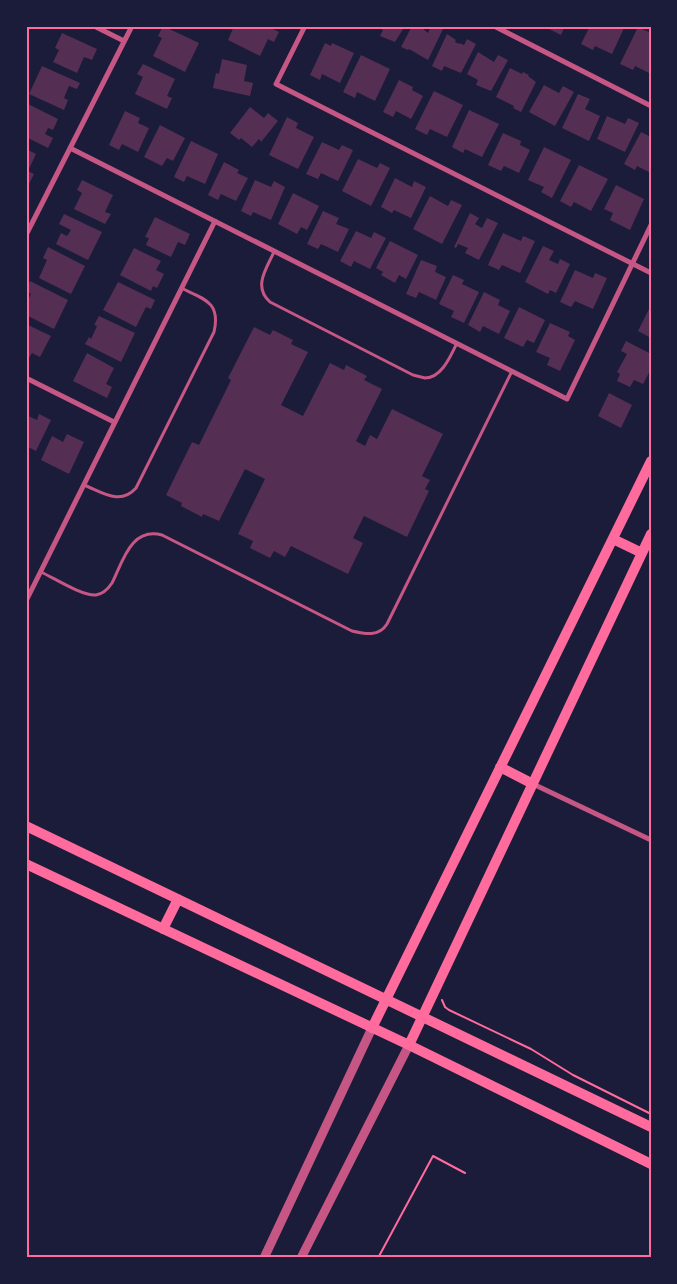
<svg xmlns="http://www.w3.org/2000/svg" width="677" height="1284" font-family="'Times New Roman',serif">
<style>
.building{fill:#542f53}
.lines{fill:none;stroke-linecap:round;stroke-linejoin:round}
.path{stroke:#ff6b9d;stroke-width:2}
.service{stroke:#c65784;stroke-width:3}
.minor{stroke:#c65784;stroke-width:5}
.tertiary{stroke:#c65784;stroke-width:9}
.secondary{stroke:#ff6b9d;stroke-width:10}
.neatline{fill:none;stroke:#ff6b9d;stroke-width:2}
</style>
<rect width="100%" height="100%" fill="#1b1b3a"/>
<path class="building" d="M163,26l36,17 -14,29 -32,-16 9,-18 -4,-2z
M234,26h33l12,6 -5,10 -6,-3 -8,17 -32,-16z
M373,26h32l-10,16 -15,-6 3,-6z
M412,26h5l5,3v-1l6,5 3,-7 13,1 -16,33 -19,-11 -1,1 -7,-3z
M548,26h17l-4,9 -14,-7z
M590,26h35l-13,28 -17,-8 -2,4 -12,-6z
M638,27l13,6v41l-16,-8 -2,4 -13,-6z
M62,33l35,16 -5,11 -8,-3 -7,16 -24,-11 6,-12 -4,-2z
M447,34l9,6 -1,2 4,2v-1l5,2 3,-6 9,5 -15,29 -17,-7 -2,5 -10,-5z
M325,43l6,3 1,-3 22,10 -14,30 -18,-9 -2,6 -10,-5z
M478,52l16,10 4,-7 10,5 -17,31 -15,-6 2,-5 -11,-6z
M361,55l29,14 -15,32 -18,-9 -2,6 -12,-6z
M222,59l25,6 -3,16 9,2 -3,13 -37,-8 3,-15 3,1z
M143,64l32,15 -8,17 5,2 -5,11 -32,-15 8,-17 -6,-3z
M42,66l38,17 -3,6 -8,-3 -5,12 4,2 -4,10 -35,-16z
M510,68l12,6 1,-2 6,3 -1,1 8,6 -15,30 -8,-4 1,-2 -18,-9z
M399,80l14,7 -1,3 11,6 -12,23 -15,-8 -3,6 -10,-5z
M544,85l15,8 4,-7 11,6 -19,34 -26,-14z
M434,91l29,14 -16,32 -17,-8 -3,6 -12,-6z
M578,94l12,5 -5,10 15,7 -11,25 -27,-13z
M26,103l32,16 -5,11 -5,-2 -3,6 8,4 -5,10 -22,-11z
M250,107l14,11 4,-5 10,8 -17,21 -2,-3 -7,8 -11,-9 -2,2 -9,-7z
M469,110l30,14 -17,33 -17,-8 -2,4 -11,-6z
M125,111l15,7 -2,5 11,5 -11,24 -16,-8 -3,6 -10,-5z
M607,116l18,8 3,-6 11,5 -14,29 -28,-13z
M287,117l11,6 -2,5 18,9 -16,32 -29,-14z
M160,125l25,13 -12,23 -6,-3 -5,8 -18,-9z
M641,132l10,5v36l-14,-7 -2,4 -11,-6z
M503,133l18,8 -1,4 10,5 -11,23 -15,-7 -3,5 -13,-6z
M191,141l27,13 -13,30 -18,-8 -3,6 -10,-5z
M322,142l17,8 3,-5 11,5 -15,31 -17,-8 -3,6 -12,-5z
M544,147l27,13 -19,38 -11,-6 3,-5 -16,-7z
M26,149l10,5 -8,17 6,3 -5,10 -3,-1z
M358,159l19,9 3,-5 10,5 -19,38 -29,-15z
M224,162l15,8 -2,3 11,5 -12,23 -15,-7 -3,6 -10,-5z
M579,165l29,14 -17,32 -17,-9 -3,5 -11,-6z
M395,178l17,9 2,-6 12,6 -15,31 -17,-8 -2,3 -11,-6z
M82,180l31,15 -8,17 6,2 -6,10 -31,-15 8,-16 -5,-3z
M255,180l16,7 3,-6 11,6 -14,33 -18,-8 -2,4 -10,-5z
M616,185l28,14 -14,31 -20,-10 3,-7 -9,-4z
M293,193l26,13 -12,24 -6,-3 -4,7 -19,-10z
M430,196l18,10 3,-6 11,5 -20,39 -29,-15z
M323,211l16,7 -3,6 13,5 -11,23 -17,-8 -3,5 -11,-5z
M470,213l9,5 -4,6 7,4 5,-10 11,5 -19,37 -14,-7 3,-5 -10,-4 -2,4 -2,-1z
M64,214l38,18 -14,28 -32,-16 5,-11 6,3 4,-6 -12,-6z
M155,217l35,17 -5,11 -7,-3 -7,15 -25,-12 3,-7 -4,-1z
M356,231l15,7 3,-6 12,6 -16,31 -16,-8 -3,6 -11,-6z
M503,233l18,8 2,-5 12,5 -15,32 -18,-8 -3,5 -11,-5z
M390,241l28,14 -12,24 -7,-4 -4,8 -14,-8 2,-3 -7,-4z
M543,246l11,5 -5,9 9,4 2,-5 10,5 -14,29 -6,-3 -2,4 -23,-12z
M48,247l37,19 -14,28 -32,-16 8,-18 -4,-2z
M134,248l27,13 -5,9 8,4 -7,14 -4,-2 -2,5 -31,-16z
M421,260l16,6 -2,6 11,5 -10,23 -17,-8 -3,6 -10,-4z
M575,270l18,8 2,-5 12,5 -14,31 -18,-8 -4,6 -11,-5z
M453,275l11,5 -2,4 17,8 -15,31 -13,-6 3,-6 -15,-7z
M30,281l38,19 -14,29 -28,-14v-11l5,-10 -5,-3v-1z
M118,282l37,18 -4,9 -5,-2 -10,20 -33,-17z
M484,292l16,8 -2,5 12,6 -11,23 -16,-8 -3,6 -12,-7z
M519,307l26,13 -11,23 -7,-3 -4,7 -19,-9z
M649,309l2,1v28l-13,-7z
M99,316l36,17 -14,29 -36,-18 4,-7 2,2 6,-13 -3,-1z
M550,323l20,9 -2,4 7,4 -15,31 -13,-6 3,-7 -14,-6z
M26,324l25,12 -11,21 -8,-4 -3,5 -3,-1z
M254,327l16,8 3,-5 20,10 -2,4 17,8 -27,53 22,11 27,-53 14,7 2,-5 21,11 -3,4 18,9 -26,52 9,5 5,-11 7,4 15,-30 51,25 -21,42 8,4 -5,9 4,2 -22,46 -43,-21 -11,22 10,5 -15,31 -57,-28 -6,11 -11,-6 -4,7 -20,-10 3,-7 -15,-7 27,-55 -20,-10 -26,52 -16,-7 -1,3 -21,-11 1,-3 -16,-8 26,-53 7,3 32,-65 -3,-2z
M626,341l25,13v15l-8,15 -9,-4 -4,7 -13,-6 3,-7 -3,-2 10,-18 -6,-3z
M87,353l27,15 -8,16 6,3 -5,11 -34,-17z
M609,393l23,12 -11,23 -23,-12z
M39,414l12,6 -15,31 -10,-5v-31l11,5z
M67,434l17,8 -15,32 -28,-14 11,-24 11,6z"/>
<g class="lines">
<path class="path" d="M442,1000l3,7 4,3 82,39 42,26 78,39
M378,1258l55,-102 32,17"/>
<path class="service" d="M274,252c-8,17 -21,35 -4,50l143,73c4,1 8,2 12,3 17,0 26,-23 32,-35
M84,485c18,7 36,21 52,3l78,-156c7,-30 -10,-33 -33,-44
M41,572c13,6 41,24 55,23 7,-1 12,-6 16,-12 11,-22 19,-56 50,-48l190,96c13,3 27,6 35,-7l125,-253"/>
<path class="minor" d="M94,26l30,15
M305,26l-29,58 375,189
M494,26l157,80
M70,148l497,251 84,-174
M26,235l106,-209
M26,378l88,44
M26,601l189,-380
M533,784l118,56"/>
<path class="tertiary" d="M264,1258l108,-230
M301,1258l108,-213"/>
<path class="secondary" d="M613,539l29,14
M500,767l33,17
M26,826l625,301
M26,864l383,181 242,119
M163,929l15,-30
M372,1028l279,-567
M409,1045l242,-511"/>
</g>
<rect width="677" height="1284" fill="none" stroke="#1b1b3a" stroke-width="55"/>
<rect x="28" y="28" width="622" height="1228" class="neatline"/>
</svg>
